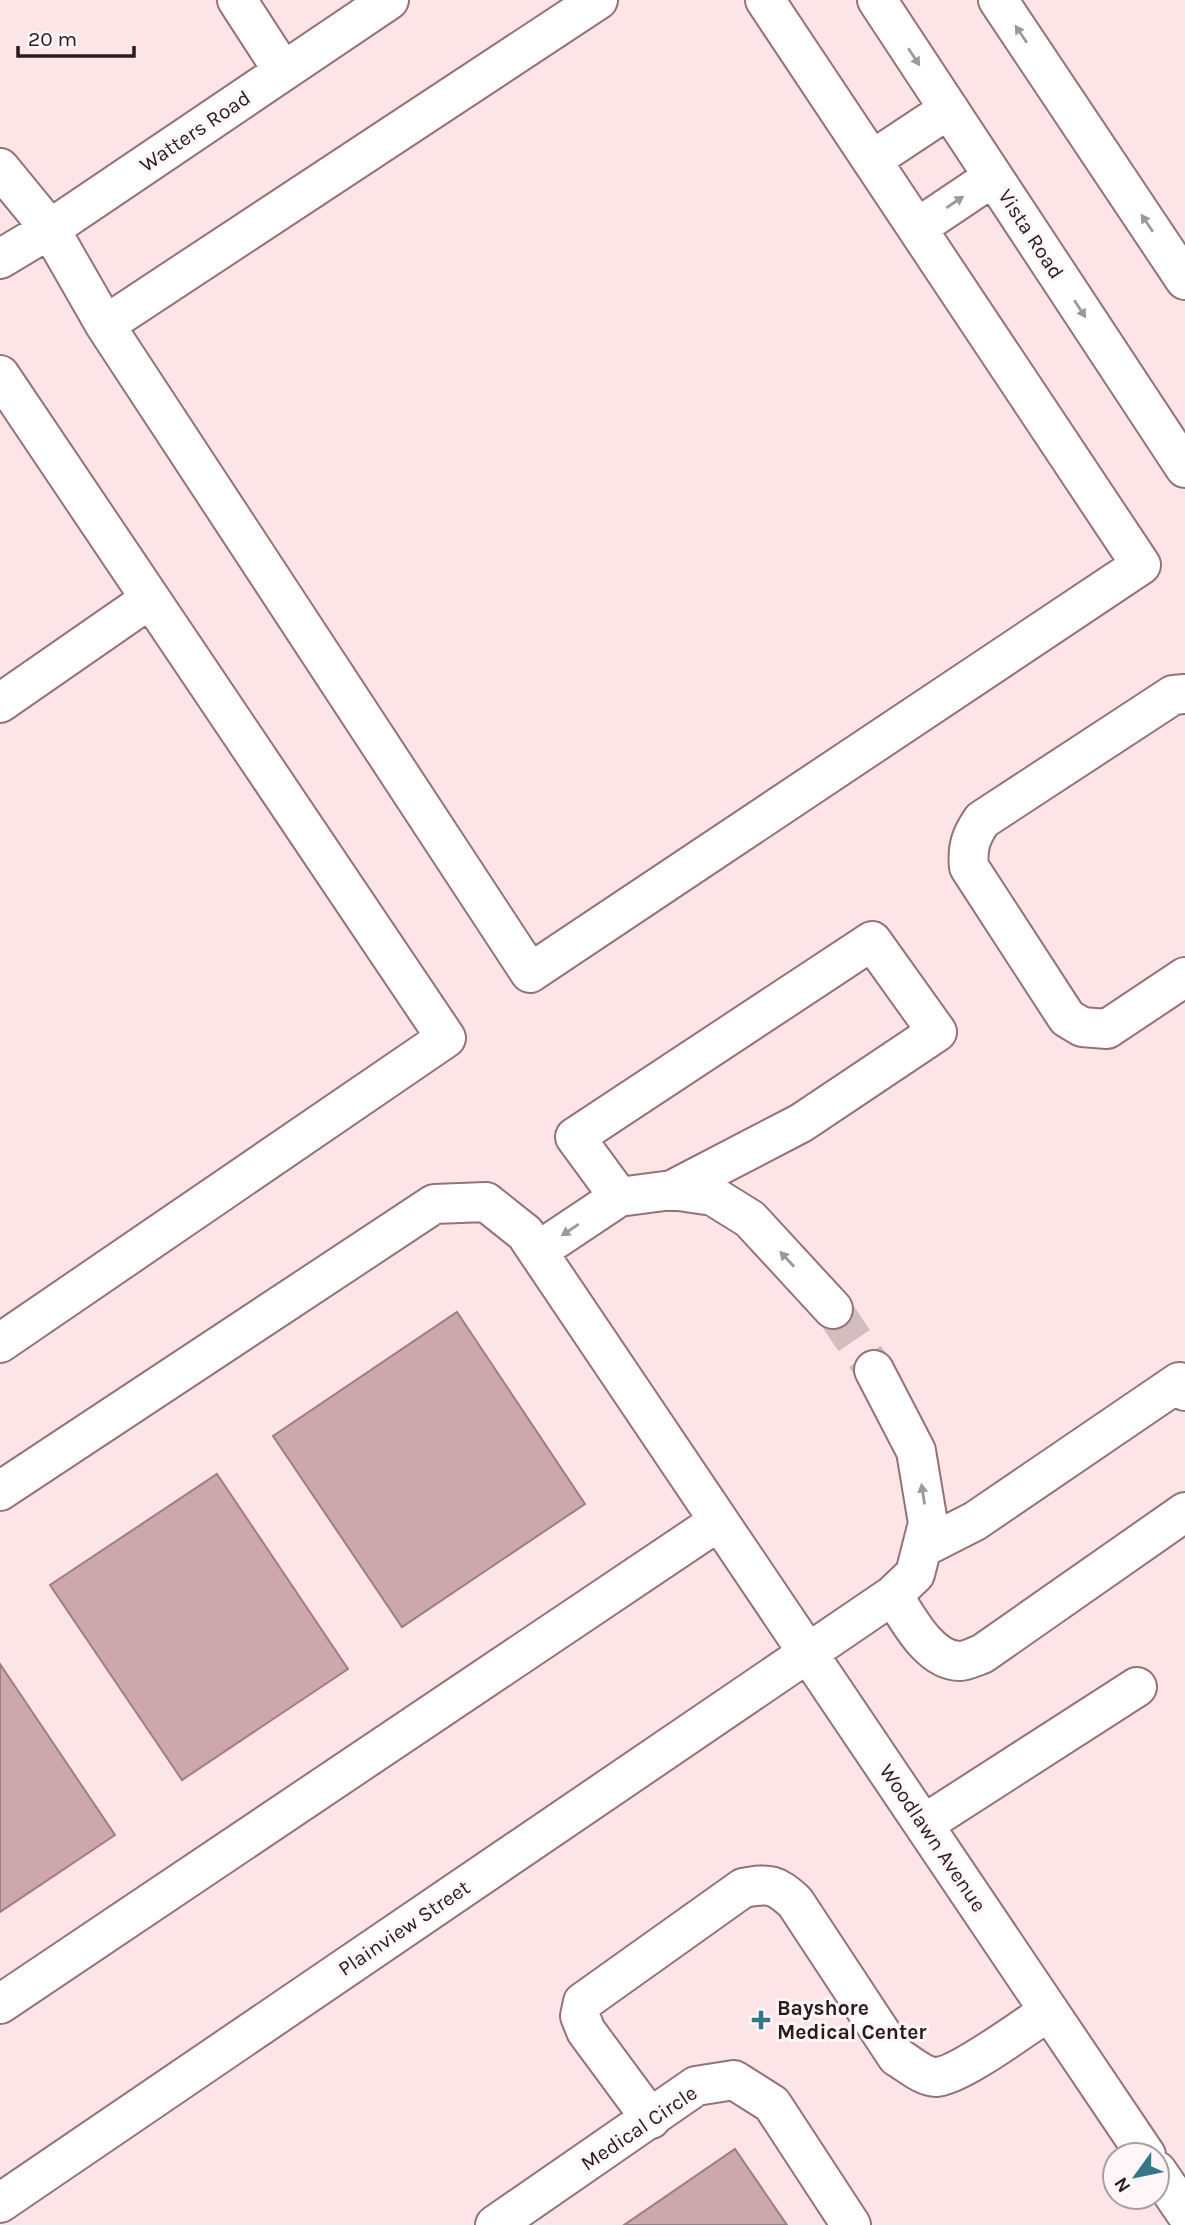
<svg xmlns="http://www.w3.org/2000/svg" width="1185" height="2225" font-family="Karla,sans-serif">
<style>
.building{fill:#cca7ac;stroke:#a07d81;stroke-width:2}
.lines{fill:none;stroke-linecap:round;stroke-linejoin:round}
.minor-tunnel{stroke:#d3bdbf;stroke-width:38;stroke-dasharray:38 19;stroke-linecap:butt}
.minor-casing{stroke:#957276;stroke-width:42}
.minor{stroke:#fff;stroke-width:38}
.oneway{fill:#9f9899}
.poi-dot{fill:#357689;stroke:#fff6f7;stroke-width:2.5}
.labels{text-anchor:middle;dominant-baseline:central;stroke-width:6;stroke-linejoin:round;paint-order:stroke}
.street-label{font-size:21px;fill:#291b1d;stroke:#fff6f7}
.poi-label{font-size:21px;font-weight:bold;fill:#291b1d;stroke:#fff6f7;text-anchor:start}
</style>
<rect width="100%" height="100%" fill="#fde5e7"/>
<path class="building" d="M457,1312l128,192 -183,123 -129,-191z
M217,1474l131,195 -166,111 -132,-195z
M0,1664l115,171 -115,77z
M735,2149l52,76h-163z"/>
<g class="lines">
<path class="minor-tunnel" d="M833,1309l41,61"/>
<g class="minor-casing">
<path id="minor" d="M237,0l46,71
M877,0l308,468
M998,0l187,280
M872,160l77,-51
M0,168l50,61 55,96 425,648 611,-408 -376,-565
M917,228l76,-51
M0,259l50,-30 339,-229
M105,325l493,-325
M0,375l446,663 -446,305
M1185,694l-12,1 -191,125c-11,16 -15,27 -13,47l98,151 15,9 25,2 78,-52
M0,703l150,-104
M619,1197l-44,-60 297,-196 65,91 -136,91 -129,67
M538,1251l81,-54 53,-7 41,6 37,23 83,90
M0,1491l434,-287 52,-2 39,31 621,922
M922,1548l53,-27 204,-139 6,9
M893,1595c14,22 36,66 67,66 6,0 16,-5 22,-7l203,-142
M924,1824l213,-137
M0,2004l719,-483
M651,2119l-65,-88 -6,-15 3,-14 160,-114c27,-5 32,-4 52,14l102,155c11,6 26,20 39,20 23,-1 90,-51 113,-66
M1157,2171l28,41
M0,2203l893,-608 22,-21 13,-51 -12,-72 -42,-81
M495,2225l201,-139 38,-6 38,24 79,121"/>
</g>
<use href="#minor" class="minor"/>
</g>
<defs><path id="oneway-solid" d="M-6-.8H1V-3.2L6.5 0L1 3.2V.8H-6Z" transform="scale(1.75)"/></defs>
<g class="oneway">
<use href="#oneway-solid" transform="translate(1021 34) rotate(-124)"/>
<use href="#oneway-solid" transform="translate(914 57) rotate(57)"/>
<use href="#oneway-solid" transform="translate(955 202) rotate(-34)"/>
<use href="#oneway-solid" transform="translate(1147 223) rotate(-124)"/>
<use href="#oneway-solid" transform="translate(1080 309) rotate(57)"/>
<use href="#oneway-solid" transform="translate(570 1230) rotate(146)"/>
<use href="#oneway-solid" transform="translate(787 1259) rotate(-133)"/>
<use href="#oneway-solid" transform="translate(923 1494) rotate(-99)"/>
</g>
<path class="poi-dot" d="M757.5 2009.5h7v7h7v7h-7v7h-7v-7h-7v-7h7z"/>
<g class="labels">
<g class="street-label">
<text transform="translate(195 131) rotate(-34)">Watters Road</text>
<text transform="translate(1031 234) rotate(57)">Vista Road</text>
<text transform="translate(933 1838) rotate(56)">Woodlawn Avenue</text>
<text transform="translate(404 1928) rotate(-34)">Plainview Street</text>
<text transform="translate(639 2128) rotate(-34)">Medical Circle</text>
</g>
<g class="poi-label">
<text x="777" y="2008">Bayshore<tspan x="777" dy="24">Medical Center</tspan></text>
</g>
</g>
<g transform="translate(1136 2176) rotate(237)"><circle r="33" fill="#fff6f7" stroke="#a99ea0" stroke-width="2"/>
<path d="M0-5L12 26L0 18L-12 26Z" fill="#357689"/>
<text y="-10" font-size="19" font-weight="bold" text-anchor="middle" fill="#291b1d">N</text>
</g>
<path d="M18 46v10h116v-10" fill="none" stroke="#291b1d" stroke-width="3.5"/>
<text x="28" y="46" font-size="21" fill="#291b1d" stroke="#fff6f7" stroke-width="5" paint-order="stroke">20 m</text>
</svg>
